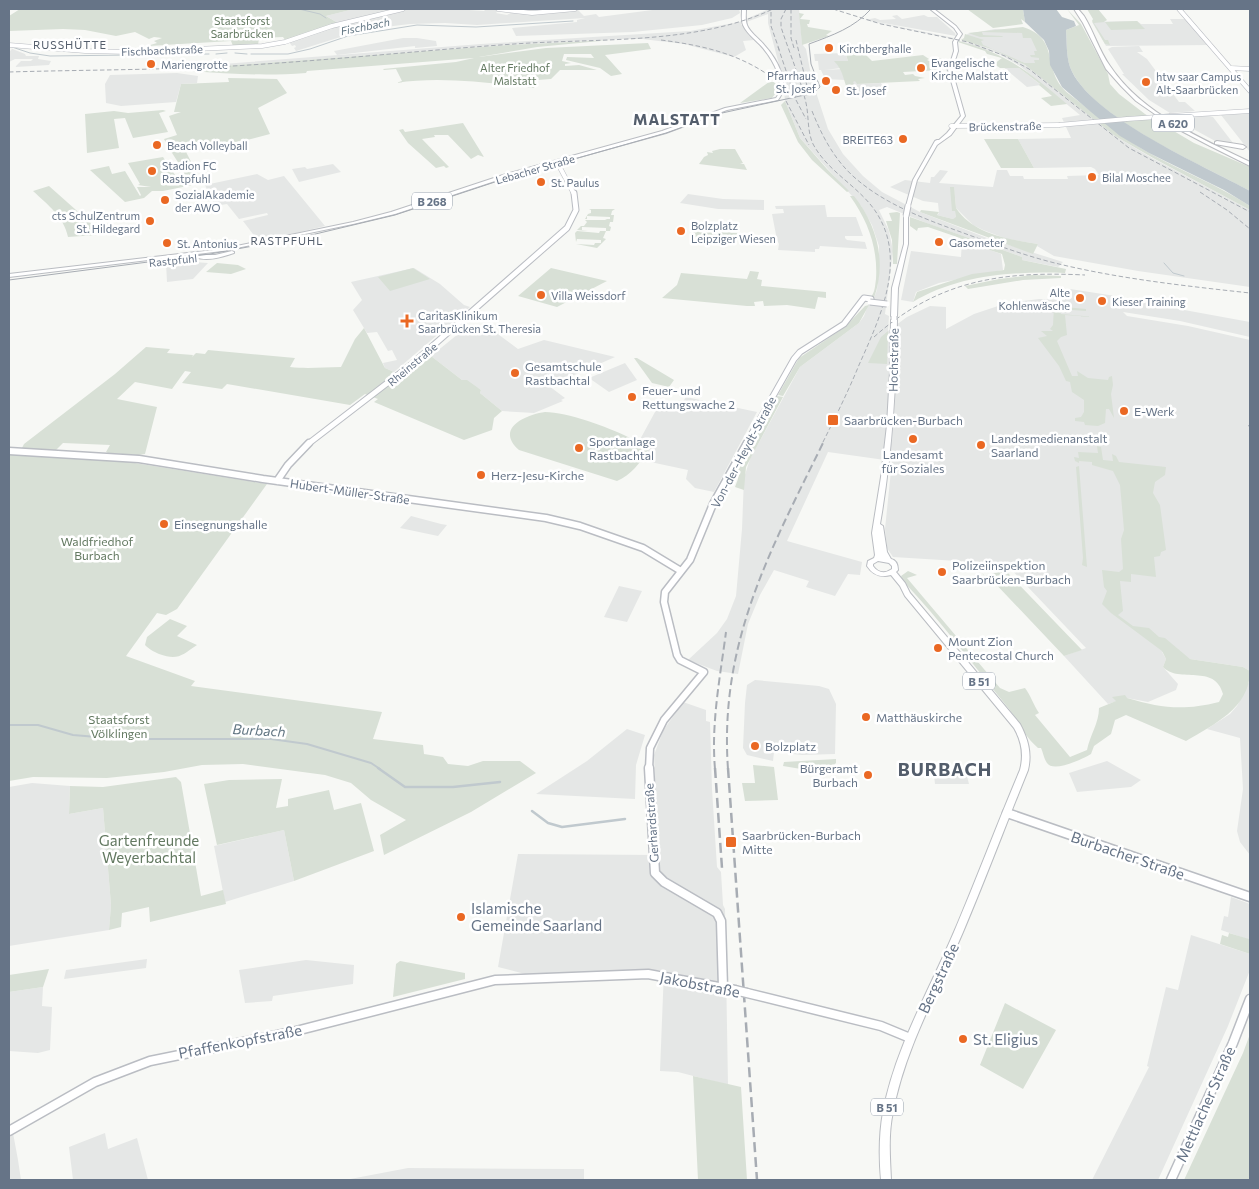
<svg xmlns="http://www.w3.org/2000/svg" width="1259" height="1189" font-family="Commissioner,sans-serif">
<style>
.built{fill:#e5e7e6}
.green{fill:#d8e0d6}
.water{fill:#c0c9ce}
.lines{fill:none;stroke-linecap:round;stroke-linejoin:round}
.stream-far2{stroke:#c0c9ce;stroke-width:1}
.stream-far1{stroke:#c0c9ce;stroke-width:2}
.stream{stroke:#c0c9ce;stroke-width:2.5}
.secondary-far3-casing{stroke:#babdc3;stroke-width:5}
.secondary-far2-casing{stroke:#babdc3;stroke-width:7}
.secondary-far1-casing{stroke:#babdc3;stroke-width:9}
.secondary-casing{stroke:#babdc3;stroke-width:11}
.primary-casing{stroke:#babdc2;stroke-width:2}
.highway-casing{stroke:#babcc0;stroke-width:2}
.secondary-far3{stroke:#fff;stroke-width:4}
.secondary-far2{stroke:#fff;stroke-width:5}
.secondary-far1{stroke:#fff;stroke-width:6}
.secondary{stroke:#fff;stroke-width:8}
.primary{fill:#fff;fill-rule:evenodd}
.highway{fill:#fff;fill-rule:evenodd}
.tram{stroke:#a7acb3;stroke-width:1}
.rail-far2{stroke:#a7acb3;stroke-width:1;stroke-dasharray:4.5 2.5;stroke-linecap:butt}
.rail-far1{stroke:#a7acb3;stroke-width:2;stroke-dasharray:8 4;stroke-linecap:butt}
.rail{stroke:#a7acb3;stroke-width:2.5;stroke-dasharray:10 5;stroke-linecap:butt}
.secondary-bridge-far2-casing{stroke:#babdc3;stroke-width:5;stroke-linecap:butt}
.secondary-bridge-far1-casing{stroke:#babdc3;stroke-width:7;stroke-linecap:butt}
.secondary-bridge-casing{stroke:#babdc3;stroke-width:11;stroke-linecap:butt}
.primary-bridge-casing{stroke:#babdc2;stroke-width:7;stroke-linecap:butt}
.secondary-bridge-far2{stroke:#fff;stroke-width:4}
.secondary-bridge-far1{stroke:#fff;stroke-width:5}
.secondary-bridge{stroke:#fff;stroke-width:8}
.primary-bridge{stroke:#fff;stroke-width:5}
.poi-dot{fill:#ea6823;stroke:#fff;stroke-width:2}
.labels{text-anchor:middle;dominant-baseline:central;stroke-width:5;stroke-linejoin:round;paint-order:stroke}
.far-park-label{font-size:11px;fill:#637961;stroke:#fff}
.far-water-label{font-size:11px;font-style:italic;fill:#627683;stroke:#fff}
.far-neighbourhood-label{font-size:11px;letter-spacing:1px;fill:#545e6c;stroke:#fff}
.far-poi-label{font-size:11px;fill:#667487;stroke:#fff;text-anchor:start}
.far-street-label{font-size:11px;fill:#667487;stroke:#fff}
.shield{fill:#fff;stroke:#949eab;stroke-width:1}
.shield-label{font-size:11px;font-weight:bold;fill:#667487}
.street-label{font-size:12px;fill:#667487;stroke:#fff}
.poi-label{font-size:12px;fill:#667487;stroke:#fff;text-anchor:start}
.park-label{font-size:12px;fill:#637961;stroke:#fff}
.water-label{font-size:14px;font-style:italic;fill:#627683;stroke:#fff}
.far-district-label{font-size:15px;font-weight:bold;letter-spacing:1px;fill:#545e6c;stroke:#fff}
.near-park-label{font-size:15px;fill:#637961;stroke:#fff}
.near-street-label{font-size:15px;fill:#667487;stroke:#fff}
.near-poi-label{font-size:15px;fill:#667487;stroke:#fff;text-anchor:start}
.district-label{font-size:18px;font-weight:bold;letter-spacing:1px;fill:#545e6c;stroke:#fff}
</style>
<rect width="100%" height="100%" fill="#f7f8f5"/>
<path class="built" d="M354,9h116l-1,1 15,1 2,-2h4l9,1 -3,3 11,2 5,-3 23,2 42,-5 7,7 12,-2 3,3 61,-8h79l1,4 -8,5 -30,7 -69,7 -117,4 -4,-8 65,-6v-2l8,-2 -108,7 -32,-2 -35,1 -33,4 -9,5 -21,2 -51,16 -2,-3 2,-1 -1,-2 -3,1 -3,-4 51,-18 -14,-8z
M769,9h30l3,35 4,5 6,31 16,49 15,25 20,22 19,16 38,20 67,26 76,24 -5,5 -36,-7v-3l-93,-33 -42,-17 -8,3 10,21 4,20 -8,63 4,2 -1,15 19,-14 23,-11 16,1v22l28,-15 33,-11 32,-4 26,1 2,-10 3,-1 52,8 2,2 126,23v15l-70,-16 -57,-9 4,4 61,10 62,14v331l-7,-4 -53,-8 -28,-7 4,7 -3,8 15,17 -2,6 -28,12 -21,-4 -19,6 -44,-48 22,-8 -80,-84 -113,-7 -6,-9 -2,-19 7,-68 -64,-9 -41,89 75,21 -2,13 -12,-1 -13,22 -29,-9 3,-6 -35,-11 -14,25 -12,29 -10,50 -21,-3 -29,-11 29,-27 10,-14 9,-23 6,-67 2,-51 6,-19 50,-92 59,-44 5,-7 7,-19 3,1 3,-8 2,-21v-23l-7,-21 -11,-19 -61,-68 -15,-37 -2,-21 -15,-57v-9l-27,10 13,16 -11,1 3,9 -12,7 -50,-13 -42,-5h-22l-112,6 -313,23 2,-2 284,-22 209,-13 49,-9z
M897,15l5,4 22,-4 4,2h9l18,16 1,3 -84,-15 82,17 -1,1 -88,-19 10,-2 5,2 16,-1 -4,-3z
M1170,19h18l23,26 -105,1 -14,-24 45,-1 4,3h32z
M995,29l29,1 14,11 5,22h-18l-10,-4 22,14 78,63 37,22 98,52v77l-112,-16 -84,-15 -17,-10 1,-2 -31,-5 -24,-9 -10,-5 -17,-17 -2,-21 2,31 -3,1 -16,-4 2,-2 -1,-10 -15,-2 -33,-14 15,-7 25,3 1,-6h3l6,-7 8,1 -9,12 54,4 4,-17h10l3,6h13l1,3h44l-1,-3 32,-1 -4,-6 -4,-2 -57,1 -16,-29 53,-1 -9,-20 18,-3 -60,-49 -23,-13 -38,-12 21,4 25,10 -36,-15 -2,-6z
M403,38h14l19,3 1,5 -22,2v-2l-78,9 -3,-4z
M1139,46l4,6h-6l10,7 32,43h6l10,9 -25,2 -21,-13 -27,-26h2l-16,-25 4,-2z
M10,48l15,6 1,2h13l-1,3 13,2 -2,4 -34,2 6,-6h10l2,-2h-18l-6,3v-10l3,-3z
M845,53l3,8h-13l6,7 -16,2 17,-1 3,11 -20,-1 -4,-9h-2l-1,-9h-3l-1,-7z
M1001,65l18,3 22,17 -14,2z
M177,73l21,3 -1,7 -16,1 -5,18 -55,4 -15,-3 -1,-19 5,-9z
M852,81h4l1,3 24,-1 3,7 -28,5 -5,-1 -5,-9 7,-1z
M1250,113v39l-29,-37z
M1207,115l6,2 20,26 -16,-1 -44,-24z
M333,164l8,8 -42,10 -7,-13 13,-2 2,2z
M257,174l11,6 16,-4 41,50 -66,16 -16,-21 25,-6 -1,-2 -28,6 -12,-15 -12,2 -10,-21z
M688,194l35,5 41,1v10l-46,-1 -38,-6z
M825,205l2,12h29l7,19h-18v2l2,2 18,2 2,7 -47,-3 -1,3h-4v3l-37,-2 1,-6 -2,-4 -5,-26 12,-1 -1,-4h-7l-1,-3z
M962,240l39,14 2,16 -64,13 -23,9 -3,10 -12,-2 10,-49 50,6z
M192,260l2,2 14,1 -15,16 -26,3 -1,-19z
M414,268l26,16 24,21 6,2 -76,65 -9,-4 -2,-5 14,-3 -5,-10 -4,1 -11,-19 -10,1 -14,-23 9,-10 -11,-18z
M468,326l27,6 23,17 26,-9 71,17 -66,29 16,12 -4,2 2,1 -29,12 -32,-2 -22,-18 1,-3 -19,-10 -31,-24z
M625,363l12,17 -28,12 -20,-14z
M686,397l71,15 -43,80 -19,-4 -9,-9 2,-9 -47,-10 7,-10 -11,-5 24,-44 20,4z
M411,516l30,8 6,1 -9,11 -38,-8z
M619,586l23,5 -15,31 -23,-5z
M755,680l64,6 10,3 7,15 -1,50 -33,1 -28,-3 -1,9 -26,-6 -4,-7 2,-45 2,-18z
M1250,680v175l-10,-13 -3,-11 6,-42 -3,-51 -33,-9 23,-15 7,-8z
M683,702l23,8v11l4,1 2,67 5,78 4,5 2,33 2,4 3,176 -50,-13 -18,-1 4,-101 -139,4 -27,-7 20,-113 140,1 -4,-100 9,-24z
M627,729l18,6 -9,30 -1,34 -99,-5 51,-33z
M1107,761l34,19 -10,7 -54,5 -8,-19z
M934,775l33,1 2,8h-34z
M32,783l38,3 -1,28 34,-6 8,97 -2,25 -100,16v-159z
M284,830l10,51 -69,21 -11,-56z
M1231,897l19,7v36l-29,-10 3,-14 4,1z
M1191,935l59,19v16l-22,56 -70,154h-66l57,-113 -2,-1 19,-79 12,3z
M147,959l-1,9 -82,11 2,-9z
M306,960l48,5 -1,19 -80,12 -1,5 -27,2 -6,-33z
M43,987l-1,19 10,1 -2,43 -12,3 -29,-2v-59z
M13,1133l5,27 3,20h-12v-44z
M105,1133l3,16 29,-11 11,42h-75l-4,-33z
M408,1168l160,1h16v11h-239z"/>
<path class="green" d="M20,9h334l-28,7 12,7 -52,18 -3,-4 -24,1 -1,7 -25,1 -2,-5 -84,5 10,-3 -3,-2 8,-3 -8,-1 -5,2 -14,-7 -19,4 -31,-6 -22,-1 -54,2v-15z
M967,9h56l2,13 -4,-3 2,5 -30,4z
M1067,9l14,15 27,50 2,10 9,10 26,20 49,29 56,24v24c-47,-26 -160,-73 -180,-124 -4,-11 -3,-26 -4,-37l13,-5z
M1087,9h11l9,11 -3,2 33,-1 8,8 -34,1 -6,-8 -11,1 11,17h3l2,5 -5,-1 -13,-23 1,-2z
M799,13l5,1 -4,5 10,1 -1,4h-2l1,3 24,4 -6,4 3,1 -27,9z
M1023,27c39,12 17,44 46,67 26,20 51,42 80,59 33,18 69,32 101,53v4l-97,-52 -38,-22 -90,-71 -33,-16 -31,-9 3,-2 1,-4 19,6 -3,1 2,4 42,18h10l-1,-3h5v-2l-8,-1 -1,-2h5l-1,-4h3l-6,-13h-8l-1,-5 -40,-1 1,3 19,1 1,1h-23l-12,-4z
M611,40l-74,7 -58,10 67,-9 102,-5 3,6 -46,6 17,19 -11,2 -11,-8 -34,-8 1,-3 27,1 -3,-4h-27l-2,7 9,2 -6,1v2l14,-1 18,5h-37l-9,9 -13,1 -4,8c-46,-5 -93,-12 -138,-5l6,-2 -6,-12 -12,1 -1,-1 73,-7 18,-4 -167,13 -1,2c-40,3 -75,1 -115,-2l4,-3 313,-23z
M959,41c47,12 72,32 108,63l-16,2 -10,-8 11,-2 -13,-11 1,-1 -21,-16h-19l-6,-4 8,-6 -15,-4 -2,-3 -27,-9z
M850,52l3,2 11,-1 8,8 51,-6 6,4 -2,1 2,1 9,-3 9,2v11l-4,-5 -3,4 -37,2 2,3 8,-1 2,2 10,2 -7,1 2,2 -63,3 -2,-3 -2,1 1,2 -3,1 4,2h-7l1,6c-6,-12 -5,-22 -15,-32h14l-2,-6 -6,-1h11z
M228,78l49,1 10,14 -29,15 12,26 -23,6 -62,10 17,33 -39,8h-11l-8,7 -19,4 -35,-32 19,-4 3,8 13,-3 15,25 -2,2 3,-3 -4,-8 26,-1 -12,1 -13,-2 2,-1 -12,-21 35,-6 14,21 -8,7 10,-7 6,4 1,-3c-5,-16 -15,-25 -22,-40l13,-4 -8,-19 12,-4h-7l7,-28 48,-2z
M769,82h5l2,2 -1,10 -3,4 -32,5z
M785,101l15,37 27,31 22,22 -2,1 -35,-32 -14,-18 -17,-37z
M163,110l3,1 -7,2 9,19 -35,6 -8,-20 -11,1 5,29 -32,5 -2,-39 29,-3 14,2z
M463,123l21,34 -6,-2 -7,4 -23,-24h-14l1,2 -13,2 27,28 -3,1 -2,-2 -8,2 -28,-25 -9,-13 4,-1 2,3z
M984,139h34l16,29h-33z
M720,149h15l8,14 -3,1h4l3,6 -48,-6 5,-7 4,-2 -1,-3 6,1 -1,-2z
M49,186l45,40 3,9 -29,2c-4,-20 -20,-32 -35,-46z
M950,187h4l2,21c18,27 53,31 82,36l-5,10 -113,-42 1,-2 18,2 -2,3 16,4 3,-2 -1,-6h-3z
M850,196h4c23,29 33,66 20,102l-3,-1c4,-5 4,-11 5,-18 2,-31 -8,-58 -26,-83z
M589,209h26l-3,2 -1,4h3l-1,7h-3l-1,4 2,1 -1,4h-4l-3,7 3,1 -9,9 -21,-4 18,1 1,-2h6v-3l-24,-1 -1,3 6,1 -6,-1 -1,-9 2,-2 22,2 1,-2h6v-3l-24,-1v3l6,1 -11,-1 4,-4h3l3,-4 -2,-2h22l-2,-1h5v-2l-23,-1v3h5h-7l3,-5 3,-1v-3z
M897,212l3,1 -3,51h-4l-1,-24 -6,-19h6l-3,-8z
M910,217l112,40v3l44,9 -1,4c-51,-2 -108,2 -152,29l4,-10 55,-18 32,-4 1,-5 -3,-11 -25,-8 -15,-2 -2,-6 -32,-11 -10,1 -1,3 -7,-5z
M694,230l45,3 1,4 -3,3 -45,-3z
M217,263l21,2 8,4 -15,5 -25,-2z
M413,268l17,11 -40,12 -12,-14z
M551,268l56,13 -50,26 -39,-11z
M750,271l9,1 -2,7 5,1 -1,6 65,6v6l-8,-1 -3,12 -28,-4 -23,1 -1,-5 -9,1 1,4h-8l-85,-8 15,-13 4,-12 66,6z
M1032,275l29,1v2l-38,2 -55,9 -3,-3 34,-7z
M869,305l-10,18 -59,44 -17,29 -5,-1 21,-37 46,-31 20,-21z
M1054,306l32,3v2l-27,-2 2,5 34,3 -30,-2 2,20 -6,2 -4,4 15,35h6l-1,-5 11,7 20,2 1,-3 3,-1 1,9 -2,9 3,24 -5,-9h-3l-1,14 -7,3 -13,-1 -1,-3 -9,-1v-3l6,-1 3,-5v-12l-12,-8 -2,-10 -4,-1 -7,-15 -21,-28 9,-2 -6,-5h12l-3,-2 3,-4z
M364,328l21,40 9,4 -5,6 11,4 31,-26 31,24h5l14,10 -1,3 22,18 -8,7 -2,12 -28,10 -90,-38 4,-3 -13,-5 -15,11 -123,-21 -5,5 -40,-6 9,-11 -6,-1 -13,18 -37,-7 -18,17 40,8 -12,47 -7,1 -30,-2 -2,-1 4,-7 -47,-2 -8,8 -33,-3 2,-4 91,-70 31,-27 24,2 -3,4 26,2 -1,2 4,-4 9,1 3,-4 87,8 -5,9c19,2 33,0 51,0l14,-28z
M888,331l-1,33 -19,-1 13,-26z
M634,358h3l37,22 -5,7 -17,-4z
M777,396l6,1 -37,70 -2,23 -9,-3 3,-8 -2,-7z
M545,412c22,0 63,15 83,25 7,3 12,10 20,13 -8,13 -17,25 -31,31l-98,-31c-24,-21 5,-35 26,-38z
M1097,446l4,1 2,13 10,1 -1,-7 4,2 3,6 47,5 -1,8 -10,7 -2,11 7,12 6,45 -5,2 -1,4 -6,1 2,20 -25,-3v8l-11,-1 3,30 -5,4 15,11 16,2 10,9 6,1 25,21 53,8 7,4c0,37 -37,54 -64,70l-60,-26 -11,5 -4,14 -17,12 -3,8c-8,5 -38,19 -44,9 -3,-4 -4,-11 -6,-15h-3c-15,-13 -18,-25 -29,-39 -35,-43 -68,-88 -106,-128l-2,-5 7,-5 9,4 -10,3 93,110 9,4 16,-4c6,8 8,16 14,25l-4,2 35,42 17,-7c3,-15 12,-27 12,-42l17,-7 -4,-4 13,-2 2,3c34,10 56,13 92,4l4,-8c-8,-31 -44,-10 -60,-27l3,-8 -4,-8 -51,-38 -9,-9 5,-13 -3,-4 -2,-17 17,2 4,-3 -2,-30 3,-9 -4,-45 -7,-14 -21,-6v-3l-13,-1v2l-4,-2 -1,-4 5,1 -1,-6 20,1z
M12,454l110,7 145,23 -90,125 -11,6 -9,-2 -31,43 69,25 -4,5 191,26 -9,27 50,6 1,9 19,3 5,7 20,2 15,-5h37l16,12 -65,39 -87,43 -4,-20 26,-15 -35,-20 -20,-17 -26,-8 -82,-11 -41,1 -38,7 -57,6 -74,-1 -24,4v-325z
M1079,466l8,101 -5,-2 1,-7 -7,-91z
M1005,570l77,80 -18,6 -73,-77 -4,1 -5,-7 3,3z
M170,619l17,7 -10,10 20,9c-15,10 -19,16 -38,9 -6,-3 -9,-4 -14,-9l2,-8z
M836,759v4l-11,10 -42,-7 1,-4z
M753,765l21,2 4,33 -33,1 -3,-18h13z
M176,777l5,5 20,114 22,-6 3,14 -76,18 -1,-15 -27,6 -1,14 -12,3 2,-25 -8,-97 -34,6 1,-28 33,1z
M282,779l-6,29 12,-2v-7l41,-9 5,20 27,-7 13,48 -80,30 -10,-51 -67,15 -13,-61 25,-4z
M1229,933l20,6 1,15 -30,-10 2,-9 6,2z
M400,961l65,12v6l-72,18 3,-33z
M49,969l-6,18 -34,5v-17z
M1005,1003l51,27 -33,59 -43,-24z
M1250,1034v146h-66l59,-127z
M693,1076l48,11 6,93h-49z"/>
<path class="water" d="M1023,9h33l6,8 12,4 2,5 -10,4c1,11 0,25 4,37 18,49 135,99 180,124v15l-26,-16 -75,-37 -29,-17 -29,-24 -29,-25 -12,-22 -1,-14 -5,-11 -19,-18z"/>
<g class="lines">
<path class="stream-far2" d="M299,9l21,5 6,4
M12,47l18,6 20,3 159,-2
M235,53l12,1
M216,54l11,-1
M251,54h37l22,-5 38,-13 69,-11 59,2 97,-6
M1164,263l9,10 11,3"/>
<path class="stream-far1" d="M9,725h29l35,10 48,4h150l36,5 64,19 9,6"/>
<path class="stream" d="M378,768l27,19h48l47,-5
M532,811l16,12 14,4 63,-8"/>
<g class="secondary-far3-casing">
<path id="secondary-far3" d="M498,9l34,4 43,-4
M1179,9l71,82
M9,45l76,6 45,1 132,-6 23,-4 47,-16 71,-17
M1231,68l19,1
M1170,116l80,-5
M1127,119l30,-2
M951,126l108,-1
M557,162l17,32"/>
</g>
<g class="secondary-far2-casing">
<path id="secondary-far2" d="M308,444l104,-80 155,-136 9,-18 -2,-17
M746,444l48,-85 6,-7 44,-28 20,-26 7,1"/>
</g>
<g class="secondary-far1-casing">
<path id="secondary-far1" d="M9,451l130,8 124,20 283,39 34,8 63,22 38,23
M277,481l11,-16 21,-22
M649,769l1,-21 14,-28 40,-48 -24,-12 -3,-5 -13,-53 1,-10 25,-32 23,-56 34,-61"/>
</g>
<g class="secondary-casing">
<path id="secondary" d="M649,768l6,105 9,9 53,31 4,8 2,66
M1007,813l243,84
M747,993l134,33 29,12
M9,1131l86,-49 55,-21 142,-29 203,-52 153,-6 87,16
M1171,1180l62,-137 17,-44"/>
</g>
<g class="primary-casing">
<path id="primary" d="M742,9h4c0,5 -1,11 1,16 3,8 13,14 18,21 12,13 26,38 13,54l-51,10 -61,23 -159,44 -112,37 -42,10 -131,27 -213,26v-3l213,-25 131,-27 38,-10 112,-37 159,-44 63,-23 51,-10c11,-14 -3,-38 -13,-50 -6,-7 -16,-14 -20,-23 -2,-5 -1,-11 -1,-16z
M930,9h4l22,17 6,8 -5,8 1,9 -6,19 13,46 -14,19 -14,10 -20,35 -7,26 -2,1 -2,-1 7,-26 22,-39 2,-1h2l8,-7 14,-17 -13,-46 6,-19 -1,-9 5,-8 -4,-6z
M904,215l4,1v28l-10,44 -1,28 -3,2 -3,-2 1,-28 12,-44z
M232,251l2,1v1c-12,4 -27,9 -39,4l3,-2h17z
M894,318l3,2c-1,69 -5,136 -17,204l3,2 4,26 4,7c5,1 7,6 7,11l-2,2 9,11 5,10 110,131c8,15 12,29 8,46 -22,54 -42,108 -65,162 -25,59 -58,116 -70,180 -5,22 -3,45 -2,68h-10c-2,-22 -2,-46 2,-68 12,-64 46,-121 71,-180 23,-54 43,-108 66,-162 4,-15 2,-28 -6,-42l-109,-132 -5,-10 -9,-11c-11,3 -18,0 -24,-9l1,-5 6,-3 1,-3 -3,-22 9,-56 6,-52 3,-53 1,-52zM878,561l11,2 3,3v3c-7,5 -14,4 -19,-3v-2z"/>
</g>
<g class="highway-casing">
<path id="highway" d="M1074,9h4l6,7c10,16 15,35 26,50 32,48 91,72 140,96v4l-40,-20 -38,-20 -36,-25 -15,-15 -15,-17 -23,-46z
M1217,141l26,4 3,2 -3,2 -28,-5v-2z"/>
</g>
<use href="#secondary-far3" class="secondary-far3"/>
<use href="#secondary-far2" class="secondary-far2"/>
<use href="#secondary-far1" class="secondary-far1"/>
<use href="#secondary" class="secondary"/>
<use href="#primary" class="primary"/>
<use href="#highway" class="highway"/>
<path class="tram" d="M9,280l201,-26 97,-18 88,-21 109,-36 162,-46 56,-20 92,-20 6,-6 -9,-23 -2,-20c24,-9 45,-16 62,-35"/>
<path class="rail-far2" d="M786,9l-5,10v8c8,25 19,50 25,76 3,13 1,28 7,41 16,30 50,44 66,73 27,47 0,103 -20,148 -11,27 -24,53 -37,79
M791,9v29l3,10
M833,9l48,15 87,18 37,14 24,13 100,79 121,64
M771,12v14l9,26
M661,40c38,5 73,12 106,34
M796,40l11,46
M778,47l18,53 10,19
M9,72c68,-2 137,-2 205,-5 100,-5 200,-16 300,-23 84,-6 182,1 259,-35
M786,101l23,44
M812,111c10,25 22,48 42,66 29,26 68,41 104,54 33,12 67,25 101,33 62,15 127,22 191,29
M1200,192l27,18 23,19
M874,337c64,-57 128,-66 211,-62
M1248,426l2,-1"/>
<path class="rail-far1" d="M715,769c-4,-46 5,-91 11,-137
M728,769c-9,-126 42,-218 95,-326"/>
<path class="rail" d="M715,768l7,100
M728,768l29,412"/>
<g class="secondary-bridge-far2-casing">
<path id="secondary-bridge-far2" d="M1157,117l13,-1
M1059,125l68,-6"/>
</g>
<g class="secondary-bridge-far1-casing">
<path id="secondary-bridge-far1" d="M870,302l17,2"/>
</g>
<g class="secondary-bridge-casing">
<path id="secondary-bridge" d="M735,990l12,3"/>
</g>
<g class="primary-bridge-casing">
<path id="primary-bridge" d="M906,216l2,-10
M894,316v4"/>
</g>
<use href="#secondary-bridge-far2" class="secondary-bridge-far2"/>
<use href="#secondary-bridge-far1" class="secondary-bridge-far1"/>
<use href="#secondary-bridge" class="secondary-bridge"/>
<use href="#primary-bridge" class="primary-bridge"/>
</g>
<g class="poi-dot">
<circle cx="829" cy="48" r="5"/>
<circle cx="151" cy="64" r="5"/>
<circle cx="921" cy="68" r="5"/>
<circle cx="826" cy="81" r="5"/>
<circle cx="1146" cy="82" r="5"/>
<circle cx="836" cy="90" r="5"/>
<circle cx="903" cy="139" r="5"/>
<circle cx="157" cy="145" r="5"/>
<circle cx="152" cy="171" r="5"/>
<circle cx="1092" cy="177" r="5"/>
<circle cx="541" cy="182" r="5"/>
<circle cx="165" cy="200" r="5"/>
<circle cx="150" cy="221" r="5"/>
<circle cx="681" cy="231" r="5"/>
<circle cx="939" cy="242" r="5"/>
<circle cx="167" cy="243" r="5"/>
<circle cx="541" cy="295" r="5"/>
<circle cx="1080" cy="298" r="5"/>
<circle cx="1102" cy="301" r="5"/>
<path d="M404.5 313.5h5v5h5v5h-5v5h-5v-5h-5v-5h5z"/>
<circle cx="515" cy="373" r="5"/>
<circle cx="632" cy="397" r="5"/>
<circle cx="1124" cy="411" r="5"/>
<rect x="827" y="414" width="12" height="12" rx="2.5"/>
<circle cx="913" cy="439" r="5"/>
<circle cx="981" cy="445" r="5"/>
<circle cx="579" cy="448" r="5"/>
<circle cx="481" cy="475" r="5"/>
<circle cx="164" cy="524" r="5"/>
<circle cx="942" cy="572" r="5"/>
<circle cx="938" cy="648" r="5"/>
<circle cx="866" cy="717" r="5"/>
<circle cx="755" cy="746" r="5"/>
<circle cx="868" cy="775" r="5"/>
<rect x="725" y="836" width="12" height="12" rx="2.5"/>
<circle cx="461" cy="917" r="5"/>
<circle cx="963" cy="1039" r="5"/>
</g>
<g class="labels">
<g class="far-park-label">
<text x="242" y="20">Staatsforst<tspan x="242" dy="13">Saarbrücken</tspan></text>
<text x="515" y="67">Alter Friedhof<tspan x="515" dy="13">Malstatt</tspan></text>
</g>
<g class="far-water-label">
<text transform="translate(365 26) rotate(-11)">Fischbach</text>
</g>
<g class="far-neighbourhood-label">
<text x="70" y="44">RUSSHÜTTE</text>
<text x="287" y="240">RASTPFUHL</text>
</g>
<g class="far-poi-label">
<text x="839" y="48">Kirchberghalle</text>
<text x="931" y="62">Evangelische<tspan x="931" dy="13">Kirche Malstatt</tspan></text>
<text x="161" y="64">Mariengrotte</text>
<text x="816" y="75" text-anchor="end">Pfarrhaus<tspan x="816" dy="13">St. Josef</tspan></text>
<text x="1156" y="76">htw saar Campus<tspan x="1156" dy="13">Alt-Saarbrücken</tspan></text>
<text x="846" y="90">St. Josef</text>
<text x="893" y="139" text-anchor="end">BREITE63</text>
<text x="167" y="145">Beach Volleyball</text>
<text x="162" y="165">Stadion FC<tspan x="162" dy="13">Rastpfuhl</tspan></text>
<text x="1102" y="177">Bilal Moschee</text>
<text x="551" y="182">St. Paulus</text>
<text x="175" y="194">SozialAkademie<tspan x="175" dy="13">der AWO</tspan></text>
<text x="140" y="215" text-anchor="end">cts SchulZentrum<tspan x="140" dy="13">St. Hildegard</tspan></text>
<text x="691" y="225">Bolzplatz<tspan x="691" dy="13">Leipziger Wiesen</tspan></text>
<text x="949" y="242">Gasometer</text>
<text x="177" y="243">St. Antonius</text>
<text x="1070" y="292" text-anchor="end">Alte<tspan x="1070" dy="13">Kohlenwäsche</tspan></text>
<text x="551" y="295">Villa Weissdorf</text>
<text x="1112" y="301">Kieser Training</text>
<text x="418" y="315">CaritasKlinikum<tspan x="418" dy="13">Saarbrücken St. Theresia</tspan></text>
</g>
<g class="far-street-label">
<text transform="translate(162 50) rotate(-2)">Fischbachstraße</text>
<text transform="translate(1005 126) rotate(-1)">Brückenstraße</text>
<text transform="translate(535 169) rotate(-16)">Lebacher Straße</text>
<text transform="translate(173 260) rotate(-6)">Rastpfuhl</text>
<text transform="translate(412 364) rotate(-40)">Rheinstraße</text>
</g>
<g class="shield">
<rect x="1152" y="114.5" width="42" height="17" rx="4"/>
<rect x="412" y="192.5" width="40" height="17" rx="4"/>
<rect x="963" y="672.5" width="32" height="17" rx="4"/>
<rect x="871" y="1098.5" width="32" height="17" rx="4"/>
</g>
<g class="shield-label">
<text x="1173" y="123">A 620</text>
<text x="432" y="201">B 268</text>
<text x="979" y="681">B 51</text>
<text x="887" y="1107">B 51</text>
</g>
<g class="street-label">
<text transform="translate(893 360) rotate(-89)">Hochstraße</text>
<text transform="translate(743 452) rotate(-62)">Von-der-Heydt-Straße</text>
<text transform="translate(350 491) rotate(8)">Hubert-Müller-Straße</text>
<text transform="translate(651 823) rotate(-94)">Gerhardstraße</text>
</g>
<g class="poi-label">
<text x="525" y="366">Gesamtschule<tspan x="525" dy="14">Rastbachtal</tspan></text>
<text x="642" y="390">Feuer- und<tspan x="642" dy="14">Rettungswache 2</tspan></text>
<text x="1134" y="411">E-Werk</text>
<text x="844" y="420">Saarbrücken-Burbach</text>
<text x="991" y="438">Landesmedienanstalt<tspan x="991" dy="14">Saarland</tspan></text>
<text x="589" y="441">Sportanlage<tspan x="589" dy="14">Rastbachtal</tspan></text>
<text x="913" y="454" text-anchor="middle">Landesamt<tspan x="913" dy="14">für Soziales</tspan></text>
<text x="491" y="475">Herz-Jesu-Kirche</text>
<text x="174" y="524">Einsegnungshalle</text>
<text x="952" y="565">Polizeiinspektion<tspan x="952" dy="14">Saarbrücken-Burbach</tspan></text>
<text x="948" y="641">Mount Zion<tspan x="948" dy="14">Pentecostal Church</tspan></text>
<text x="876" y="717">Matthäuskirche</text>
<text x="765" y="746">Bolzplatz</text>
<text x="858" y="768" text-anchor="end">Bürgeramt<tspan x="858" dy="14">Burbach</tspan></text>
<text x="742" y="835">Saarbrücken-Burbach<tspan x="742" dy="14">Mitte</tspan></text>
</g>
<g class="park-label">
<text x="97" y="541">Waldfriedhof<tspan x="97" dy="14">Burbach</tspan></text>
<text x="119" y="719">Staatsforst<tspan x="119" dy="14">Völklingen</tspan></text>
</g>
<g class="water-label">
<text transform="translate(259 730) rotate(3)">Burbach</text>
</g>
<g class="far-district-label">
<text x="677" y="119">MALSTATT</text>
</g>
<g class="near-park-label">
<text x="149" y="840">Gartenfreunde<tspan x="149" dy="17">Weyerbachtal</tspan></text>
</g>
<g class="near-street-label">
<text transform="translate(1128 855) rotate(19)">Burbacher Straße</text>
<text transform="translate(938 978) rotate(-65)">Bergstraße</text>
<text transform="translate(700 984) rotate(11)">Jakobstraße</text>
<text transform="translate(240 1041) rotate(-11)">Pfaffenkopfstraße</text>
<text transform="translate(1205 1104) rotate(-66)">Mettlacher Straße</text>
</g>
<g class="near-poi-label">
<text x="471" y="908">Islamische<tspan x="471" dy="17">Gemeinde Saarland</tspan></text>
<text x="973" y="1039">St. Eligius</text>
</g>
<g class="district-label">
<text x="945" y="769">BURBACH</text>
</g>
</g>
<rect width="1259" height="1189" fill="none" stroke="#667487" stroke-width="20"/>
</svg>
